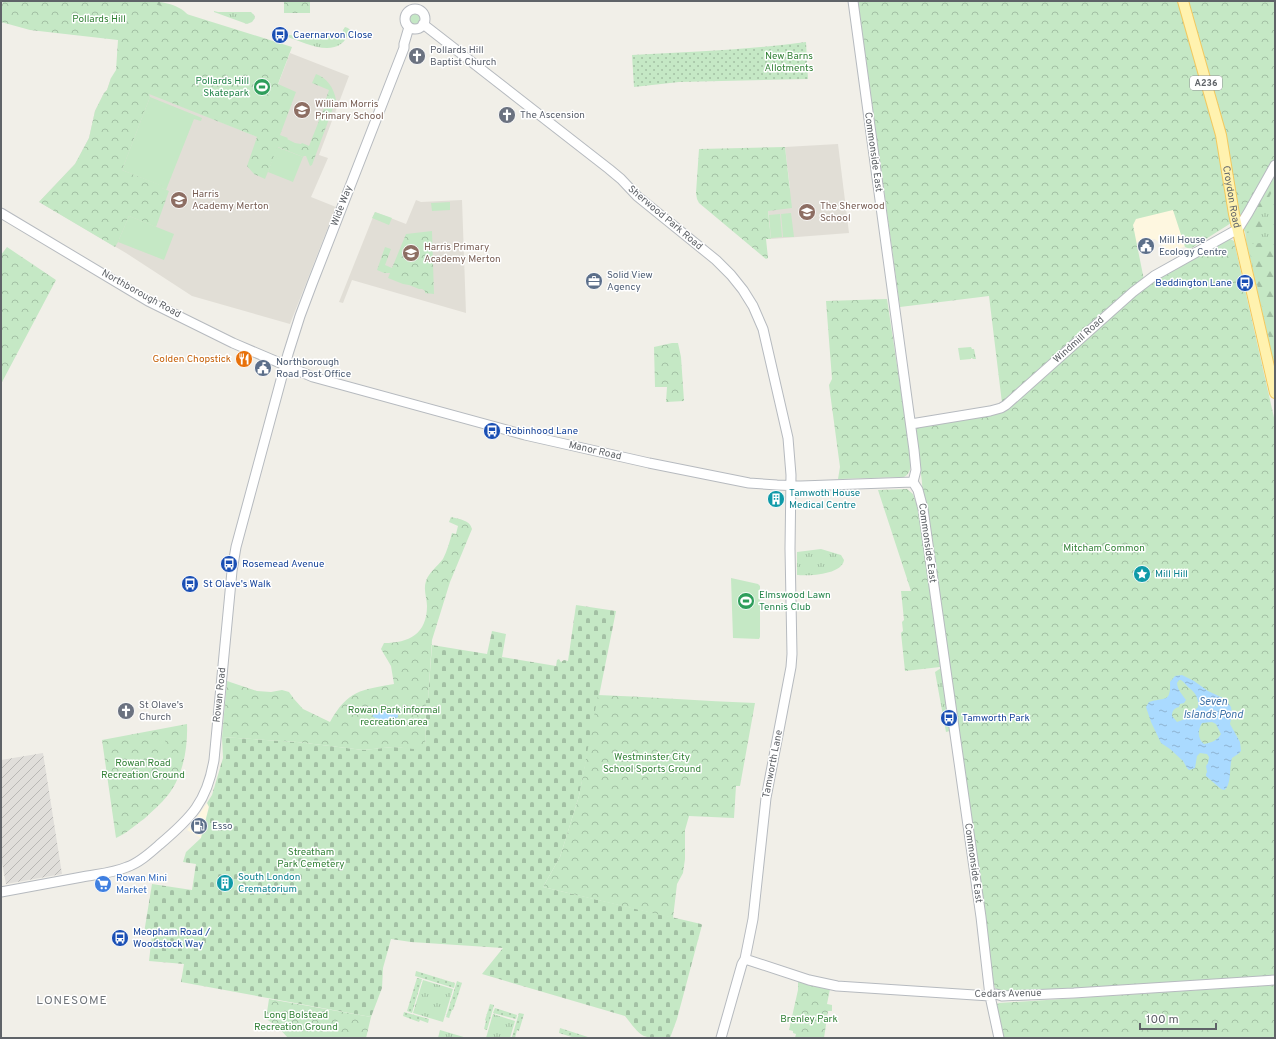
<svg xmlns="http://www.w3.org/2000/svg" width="1276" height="1039" font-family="Overpass,sans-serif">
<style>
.commercial{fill:#fef7e0}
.industrial{fill:url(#industrial-furrows)}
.education{fill:#e1ded6}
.grass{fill:url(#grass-tufts)}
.forest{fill:url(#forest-firs)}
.cemetery{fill:url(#cemetery-stones)}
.park{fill:url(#park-crowns)}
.garden{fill:url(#garden-dots)}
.pitch{fill:#c5e8c5}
.water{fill:url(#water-ripples);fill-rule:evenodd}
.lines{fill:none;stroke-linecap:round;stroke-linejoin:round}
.secondary-casing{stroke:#b6babf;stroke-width:11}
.primary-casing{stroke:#f2c960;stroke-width:12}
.secondary{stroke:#fff;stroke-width:9}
.primary{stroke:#fff2af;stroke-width:10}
.labels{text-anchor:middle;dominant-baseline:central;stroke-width:3;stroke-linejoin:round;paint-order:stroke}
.shield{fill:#fff;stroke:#8f9295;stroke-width:1}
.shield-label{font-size:9px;font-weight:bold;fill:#5f6368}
.park-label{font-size:10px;fill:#348238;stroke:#fff}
.transit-label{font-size:10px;fill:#164399;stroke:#fff;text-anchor:start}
.worship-label{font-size:10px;fill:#5b616d;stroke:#fff;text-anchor:start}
.leisure-label{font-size:10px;fill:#27864d;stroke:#fff;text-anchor:end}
.education-label{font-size:10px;fill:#785e54;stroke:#fff;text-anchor:start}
.street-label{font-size:10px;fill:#5f6368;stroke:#fff}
.service-label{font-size:10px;fill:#4e5e75;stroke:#fff;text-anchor:start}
.food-label{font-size:10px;fill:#c56008;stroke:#fff;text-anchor:end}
.culture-label{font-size:10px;fill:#0d838f;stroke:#fff;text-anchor:start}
.shop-label{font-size:10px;fill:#366cbe;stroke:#fff;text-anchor:start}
.water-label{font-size:11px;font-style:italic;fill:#4174aa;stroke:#fff}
.quarter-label{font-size:12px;letter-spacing:1px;fill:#70757a;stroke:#fff}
</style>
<defs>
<pattern id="industrial-furrows" width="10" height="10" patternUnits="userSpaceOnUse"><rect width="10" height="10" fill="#e0deda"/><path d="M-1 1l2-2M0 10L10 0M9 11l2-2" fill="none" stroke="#b9b8b5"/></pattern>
<pattern id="grass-tufts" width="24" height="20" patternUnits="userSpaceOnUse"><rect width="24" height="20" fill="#c5e8c5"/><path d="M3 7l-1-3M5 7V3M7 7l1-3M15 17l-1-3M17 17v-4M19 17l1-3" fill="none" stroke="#a3c0a4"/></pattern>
<pattern id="forest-firs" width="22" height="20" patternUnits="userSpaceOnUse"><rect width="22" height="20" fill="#c5e8c5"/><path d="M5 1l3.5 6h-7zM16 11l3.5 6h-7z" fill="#a3c0a4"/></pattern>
<pattern id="cemetery-stones" width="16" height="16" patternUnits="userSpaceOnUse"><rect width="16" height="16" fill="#c5e8c5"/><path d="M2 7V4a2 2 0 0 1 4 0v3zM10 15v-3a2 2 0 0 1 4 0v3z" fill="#a3c0a4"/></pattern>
<pattern id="park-crowns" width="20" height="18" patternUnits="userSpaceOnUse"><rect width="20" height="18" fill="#c5e8c5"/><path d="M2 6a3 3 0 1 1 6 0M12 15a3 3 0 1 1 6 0" fill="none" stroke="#a3c0a4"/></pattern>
<pattern id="garden-dots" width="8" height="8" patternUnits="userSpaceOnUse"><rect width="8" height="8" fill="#c5e8c5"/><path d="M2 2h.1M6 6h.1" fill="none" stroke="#a3c0a4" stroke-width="1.8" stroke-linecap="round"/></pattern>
<pattern id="water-ripples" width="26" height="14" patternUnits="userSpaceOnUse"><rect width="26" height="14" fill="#aadaff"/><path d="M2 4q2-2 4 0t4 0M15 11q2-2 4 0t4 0" fill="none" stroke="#8eb4d2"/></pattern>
</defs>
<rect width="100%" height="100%" fill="#f1efe8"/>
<path class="commercial" d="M1174,208l12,38 -16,6 -15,-13 -19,4 -4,-23z
M207,803l2,3 -8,32 -14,-8 6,-7z"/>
<path class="industrial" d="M43,753l19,121 -56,10 -5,-26v-98z"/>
<path class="education" d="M290,53l59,23 -30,79 9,3 -17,39 25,10 -46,117 -98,-28 -66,-43 -87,-51 36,-38 5,-9 9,-17 6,-27 9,-18 3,-3 4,-12 147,59z
M838,144l11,89 -78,6 -5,-48 24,-3 -5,-41z
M416,200l5,2 41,-2 4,113 -114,-33 -9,23 -4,-1 36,-90 31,12z"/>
<path class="grass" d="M214,11l4,1h33l3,3 1,3 -3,4 -5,2 -33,-12z
M409 19a6 6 0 1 1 12 0a6 6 0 1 1-12 0Z
M345,27l3,1 2,2c-10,32 -44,13 -65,6v-1c5,0 10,-1 12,5h4l3,-4h39v-6z
M1275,175v194l-29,-128 -1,-11z
M971,347l1,2h2l2,10h-3l-1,-1h-1v1l-11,1 -2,-12z
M821,549l20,6 3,5c-2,15 -36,16 -47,15v-23z
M941,668l9,63 -4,1 -11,-60z
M423,980l30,9 -10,33 -30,-9z
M493,1014l22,7 -5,17h-24z
M440,1030l27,8h-29z"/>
<path class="forest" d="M133,1c18,0 43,-1 56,15z
M1275,174v12l-16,31 4,3 4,8 -7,2 -8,-2 -4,5 -4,-2v-4z
M1261,243l14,9v112l-27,-120z"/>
<path class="cemetery" d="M576,605l40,6 -37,185 -19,61 -17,30 158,37 1,1 -25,94 -7,19c-29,0 -27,1 -45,-22l-143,-42 21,-26 -92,-6 -20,-3 -8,29 -1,20 -11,29 -190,-35 3,-18 -35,-3 3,-26 -8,-2 8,-49 40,6 4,-26 -13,-2 3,-10 15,-14 8,-31 -2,-4 5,-8 11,-37 -1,-21 75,5 66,8 30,-3 32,2 1,-49 2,-1 4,-54 55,9 5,-23 14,3 -4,23 54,9 1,-6 2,-1 2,3 3,-2 4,1z"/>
<path class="park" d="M3,1h142l147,46 -14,37 18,8 -16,43 8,3 -1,1 8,4 6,1 1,-1 7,3 17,-43 -1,-1 4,-12 -17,-7 4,-9c11,4 18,14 20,26l-24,65 -2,1 -4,-10h-2l-1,1 -25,-10 -13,32 -11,-5 -7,-8 10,-29 -108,-43 1,3 -28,73 41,16 -1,2 7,3 -13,36 -27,-11 -11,26 -3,5 -76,-45 36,-38 14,-26 6,-27 9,-18 3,-3 4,-12 5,-8 2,-30 -88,-10 -29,-8v-13z
M284,1h26v12h-26z
M858,1h417v158l-26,46 -9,11 -12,9 -38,24 -5,-2 -12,-37 -37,9 -3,6 11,55 -142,123 -13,-107 -89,11z
M785,147l7,61 -24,3 3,28h-5l2,19 -2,1 -67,-56 -2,-4 -1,-6 3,-44z
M432,231l2,63 -9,-1v-2l-3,-2h-3l-10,-4 -6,-1 -15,-6 2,-5h-6l-7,-3 8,-23 6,2 -6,16 7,3 14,-34z
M1230,239l4,2 41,181v554l-204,14 -71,1 -5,-3 -2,-7 -71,-492c2,-14 -12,-54 -4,-63l71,-12 164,-135 67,-36z
M7,247l49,33 -55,104v-129z
M887,299l24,159c0,7 0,16 -7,19l-66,2 2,-12 -11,-82 3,-6 -6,-78z
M672,343h6l3,14 3,44 -18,1 1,-15h-12l-1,-40z
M907,489l6,5 5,14 10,64 12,95 -35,4 -4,-38 2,-2 -1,-9 2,-2 -3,-29h10l-33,-101z
M451,517c8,2 19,3 21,12l-22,53 -18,58 -4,60h-2l-1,50 -32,-3 -30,3 -66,-8 -75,-5 5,-56 30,10 14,1 11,-2 7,2 5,7 9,10 27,13c18,-32 31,-32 64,-38l-3,-18 -10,-17 3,-6c25,0 43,-9 43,-37 0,-8 -4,-16 -1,-25 3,-9 11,-14 17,-22 4,-8 7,-18 9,-26l4,1 2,-8 -9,-4z
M598,695c53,2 105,6 157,8l-15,83h-4l-2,32 -45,-2 -4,14v29l-2,14 -6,11 -4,34 -130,-31 17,-30 19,-61z
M187,724c1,24 -4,52 -19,71 -7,9 -16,16 -24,24 -10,7 -17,14 -28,19l-14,-98z
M798,981l32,8 -3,15 5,1v6h-4l-4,27h-29l1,-4 -3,-1v-2l-4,-1 9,-40z
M1275,985v53h-271l-6,-21 -1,-13 2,-1z
M269,999l102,18 -5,21h-78l-11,-12 -11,-7z"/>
<path class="garden" d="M806,42l2,37 -129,3 -45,5 -2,-32c58,-3 116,-5 174,-13z
M416,971l39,12 -1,5 -39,-12z
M417,978l5,1 -10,34 -5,-2z
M457,981l5,2 -9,27h-1l-3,8 -3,-1z
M490,1004l4,1 -7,25 -3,-1 2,-8 -1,-1z
M495,1008l22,7 -1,4 -23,-6z
M404,1012l25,7 -1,4 -8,-3 -1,2 -16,-6z
M519,1013l5,1 -5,17 -2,-1 -2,8 -3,-1z
M560,1028l31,10h-16l-16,-5z"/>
<path class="pitch" d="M257,77h5l10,5 -7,19 -14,-4 -1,-2 2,-2 4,-12 -1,-2z
M150,97l52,21 -1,3 -7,-2 -28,71 -4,-2v-2l-40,-16z
M277,147l26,10 -10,25 -25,-10z
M450,202v8l-18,1 -1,-8z
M375,212l17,6 -3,7 -17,-7z
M791,213l3,24h-11l-2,-23z
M780,214l2,23 -11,1 -2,-23z
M129,216l45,18 -10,26 -46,-18z
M731,578l27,6 2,2v51l-1,2 -26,-1z
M165,740l3,15 -9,1 -3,-15z"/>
<path class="water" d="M1182,675l12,6 14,10 17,8 6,8 1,7 -2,10 10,18 1,9 -3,3 -6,4c-3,8 0,28 -8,32l-3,-1 -15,-13v-2l1,-2 -1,-6 2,-3 1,-6 -2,-3 -7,-1 -3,3 -2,12 -6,2 -2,-2 -4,-7 -13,-12 -9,-6 -10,-21 -5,-15 3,-5c16,-5 22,1 21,-20l5,-6zM1179,680h2c3,2 5,5 7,7 7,5 11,11 10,20l-3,3 -2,6 -16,6 -5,-6c0,-5 2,-8 7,-9l1,-3 4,-1 2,-3c-4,-6 -8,-9 -9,-17zM1212,722l4,2 5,10c-3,6 -10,9 -17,10 -6,-5 -7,-13 -2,-21z
M395,708l3,3v6c-7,5 -19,4 -26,-1l4,-4 13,-1z"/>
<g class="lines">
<g class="secondary-casing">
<path id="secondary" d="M853,1l61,449 2,20 -3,12
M405 19a10 10 0 1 1 20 0a10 10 0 1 1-20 0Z
M423,24l186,145 12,10 16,17 79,64 15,15 12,15 10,16 10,23 25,109 3,37 -1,74 2,105 -1,13 -25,131 -13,121 -8,40 -3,5 -21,74
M1,213l147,88 85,42 80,34 212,58 124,28 100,20 28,2 24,1 112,-4
M911,424l79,-13 11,-3 5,-3 127,-113 21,-16 84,-47 10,-16 27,-48
M913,482l5,8 5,19 58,408 9,79 9,42
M1,892c27,-5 54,-10 81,-15 15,-3 31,-4 45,-10 12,-4 23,-14 32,-22 32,-27 48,-43 55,-85l18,-189 4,-24 52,-193 12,-38 12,-32 92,-236v-4l5,-17
M745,959l64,21 28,6 153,10 6,-2 6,2 72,-3 201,-13"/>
</g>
<g class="primary-casing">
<g id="primary">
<path id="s1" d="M1183,1l38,134 13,79 41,179"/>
</g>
</g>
<use href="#secondary" class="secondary"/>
<use href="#primary" class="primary"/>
</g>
<defs>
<g id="bus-disc" transform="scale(0.9)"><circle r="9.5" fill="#1a4fb4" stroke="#fff"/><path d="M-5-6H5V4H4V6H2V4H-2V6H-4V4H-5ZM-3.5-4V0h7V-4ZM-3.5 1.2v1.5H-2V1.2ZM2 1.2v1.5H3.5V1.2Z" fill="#fff"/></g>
<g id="church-disc" transform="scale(0.9)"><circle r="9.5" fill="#6b7280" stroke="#fff"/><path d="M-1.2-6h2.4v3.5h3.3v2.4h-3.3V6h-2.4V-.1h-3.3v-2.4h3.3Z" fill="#fff"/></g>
<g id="stadium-disc" transform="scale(0.9)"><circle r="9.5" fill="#2e9e5b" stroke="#fff"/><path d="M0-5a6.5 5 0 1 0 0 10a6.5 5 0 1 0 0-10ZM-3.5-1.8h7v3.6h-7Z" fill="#fff"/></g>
<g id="school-disc" transform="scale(0.9)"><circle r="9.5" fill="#8d6e63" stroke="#fff"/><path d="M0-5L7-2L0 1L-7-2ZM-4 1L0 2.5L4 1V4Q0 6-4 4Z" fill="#fff"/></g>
<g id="civic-disc" transform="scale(0.9)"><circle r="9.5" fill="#5c6f8a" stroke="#fff"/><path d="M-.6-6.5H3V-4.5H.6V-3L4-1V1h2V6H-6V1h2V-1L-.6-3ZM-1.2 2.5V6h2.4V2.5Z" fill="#fff"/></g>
<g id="office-disc" transform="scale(0.9)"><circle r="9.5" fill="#5c6f8a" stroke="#fff"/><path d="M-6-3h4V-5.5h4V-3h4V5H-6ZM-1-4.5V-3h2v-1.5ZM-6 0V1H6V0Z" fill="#fff"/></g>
<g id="restaurant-disc" transform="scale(0.9)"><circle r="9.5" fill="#e8710a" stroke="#fff"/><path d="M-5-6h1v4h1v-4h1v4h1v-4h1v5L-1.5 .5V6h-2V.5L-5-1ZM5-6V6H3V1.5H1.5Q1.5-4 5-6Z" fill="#fff"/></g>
<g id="building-disc" transform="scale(0.9)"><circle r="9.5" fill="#0f9aa8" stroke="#fff"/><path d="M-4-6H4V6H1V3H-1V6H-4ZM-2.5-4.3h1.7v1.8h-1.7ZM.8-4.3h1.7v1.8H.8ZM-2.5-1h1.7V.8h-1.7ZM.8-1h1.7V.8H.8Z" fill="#fff"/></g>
<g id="sight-disc" transform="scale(0.9)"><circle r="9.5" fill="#0f9aa8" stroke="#fff"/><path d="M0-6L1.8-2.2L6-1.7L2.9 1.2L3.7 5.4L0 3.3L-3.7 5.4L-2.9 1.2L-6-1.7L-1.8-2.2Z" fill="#fff"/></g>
<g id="fuel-disc" transform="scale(0.9)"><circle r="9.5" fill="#5c6f8a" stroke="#fff"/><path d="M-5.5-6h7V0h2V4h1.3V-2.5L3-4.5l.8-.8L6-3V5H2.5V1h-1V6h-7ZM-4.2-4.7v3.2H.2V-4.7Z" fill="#fff"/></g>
<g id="supermarket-disc" transform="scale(0.9)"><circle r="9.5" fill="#3f7fe0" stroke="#fff"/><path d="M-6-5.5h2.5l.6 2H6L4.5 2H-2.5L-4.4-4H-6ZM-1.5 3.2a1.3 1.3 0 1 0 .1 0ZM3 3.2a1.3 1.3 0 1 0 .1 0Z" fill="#fff"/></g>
</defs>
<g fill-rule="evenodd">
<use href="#bus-disc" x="280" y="35"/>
<use href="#church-disc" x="417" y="56"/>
<use href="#stadium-disc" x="262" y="87"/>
<use href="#school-disc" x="302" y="110"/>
<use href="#church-disc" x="507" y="115"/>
<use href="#school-disc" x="179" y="200"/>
<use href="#school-disc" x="807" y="212"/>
<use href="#civic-disc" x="1146" y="246"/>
<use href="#school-disc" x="411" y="253"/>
<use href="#office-disc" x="594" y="281"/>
<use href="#bus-disc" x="1245" y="283"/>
<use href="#restaurant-disc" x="244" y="359"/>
<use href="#civic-disc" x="263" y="368"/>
<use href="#bus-disc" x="492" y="431"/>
<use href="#building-disc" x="776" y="499"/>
<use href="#bus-disc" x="229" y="564"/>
<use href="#sight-disc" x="1142" y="574"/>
<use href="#bus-disc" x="190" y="584"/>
<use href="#stadium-disc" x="746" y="601"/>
<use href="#church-disc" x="126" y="711"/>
<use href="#bus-disc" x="949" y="718"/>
<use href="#fuel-disc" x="199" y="826"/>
<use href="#building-disc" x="225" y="883"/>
<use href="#supermarket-disc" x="103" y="884"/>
<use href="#bus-disc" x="120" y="938"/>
</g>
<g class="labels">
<rect class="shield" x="1190" y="76" width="32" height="14" rx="3"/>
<g class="shield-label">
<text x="1206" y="83">A236</text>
</g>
<g class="park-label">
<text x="99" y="19">Pollards Hill</text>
<text x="789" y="56">New Barns<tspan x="789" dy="12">Allotments</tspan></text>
<text x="1104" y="548">Mitcham Common</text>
<text x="394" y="710">Rowan Park informal<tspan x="394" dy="12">recreation area</tspan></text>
<text x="652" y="757">Westminster City<tspan x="652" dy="12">School Sports Ground</tspan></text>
<text x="143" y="763">Rowan Road<tspan x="143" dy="12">Recreation Ground</tspan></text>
<text x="311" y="852">Streatham<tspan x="311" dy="12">Park Cemetery</tspan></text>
<text x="296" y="1015">Long Bolstead<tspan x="296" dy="12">Recreation Ground</tspan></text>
<text x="809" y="1019">Brenley Park</text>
</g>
<g class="transit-label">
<text x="293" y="35">Caernarvon Close</text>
<text x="1232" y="283" text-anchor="end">Beddington Lane</text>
<text x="505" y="431">Robinhood Lane</text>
<text x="242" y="564">Rosemead Avenue</text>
<text x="203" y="584">St Olave's Walk</text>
<text x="962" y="718">Tamworth Park</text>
<text x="133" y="932">Meopham Road /<tspan x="133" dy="12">Woodstock Way</tspan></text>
</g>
<g class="worship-label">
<text x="430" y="50">Pollards Hill<tspan x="430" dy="12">Baptist Church</tspan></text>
<text x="520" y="115">The Ascension</text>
<text x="139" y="705">St Olave's<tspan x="139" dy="12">Church</tspan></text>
</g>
<g class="leisure-label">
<text x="249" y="81">Pollards Hill<tspan x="249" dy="12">Skatepark</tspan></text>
<text x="759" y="595" text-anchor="start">Elmswood Lawn<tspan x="759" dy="12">Tennis Club</tspan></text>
</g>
<g class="education-label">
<text x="315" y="104">William Morris<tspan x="315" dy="12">Primary School</tspan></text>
<text x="192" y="194">Harris<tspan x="192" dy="12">Academy Merton</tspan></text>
<text x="820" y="206">The Sherwood<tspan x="820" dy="12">School</tspan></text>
<text x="424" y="247">Harris Primary<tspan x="424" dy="12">Academy Merton</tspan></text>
</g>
<g class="street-label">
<text transform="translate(873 152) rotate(82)">Commonside East</text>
<text stroke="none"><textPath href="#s1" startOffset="202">Croydon Road</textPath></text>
<text transform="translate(342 206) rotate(-69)">Wide Way</text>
<text transform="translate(665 218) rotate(40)">Sherwood Park Road</text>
<text transform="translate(141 294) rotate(29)">Northborough Road</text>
<text transform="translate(1079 340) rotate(-42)">Windmill Road</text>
<text transform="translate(595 451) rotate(13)">Manor Road</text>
<text transform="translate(927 543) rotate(82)">Commonside East</text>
<text transform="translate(220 695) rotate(-84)">Rowan Road</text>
<text transform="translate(773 764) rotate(-79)">Tamworth Lane</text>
<text transform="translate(973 863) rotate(82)">Commonside East</text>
<text transform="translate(1008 994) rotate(-1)">Cedars Avenue</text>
</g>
<g class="service-label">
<text x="1159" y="240">Mill House<tspan x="1159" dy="12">Ecology Centre</tspan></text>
<text x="607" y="275">Solid View<tspan x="607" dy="12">Agency</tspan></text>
<text x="276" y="362">Northborough<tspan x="276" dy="12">Road Post Office</tspan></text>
<text x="212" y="826">Esso</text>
</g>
<g class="food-label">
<text x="231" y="359">Golden Chopstick</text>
</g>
<g class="culture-label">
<text x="789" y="493">Tamwoth House<tspan x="789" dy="12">Medical Centre</tspan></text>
<text x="1155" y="574">Mill Hill</text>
<text x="238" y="877">South London<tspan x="238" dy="12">Crematorium</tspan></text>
</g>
<g class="shop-label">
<text x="116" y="878">Rowan Mini<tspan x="116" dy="12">Market</tspan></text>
</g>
<g class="water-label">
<text x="1213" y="702">Seven<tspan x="1213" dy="13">Islands Pond</tspan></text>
</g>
<g class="quarter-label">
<text x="72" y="1001">LONESOME</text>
</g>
</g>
<rect width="1276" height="1039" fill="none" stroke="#5f6368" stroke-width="4"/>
<path d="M1140 1023v6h76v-6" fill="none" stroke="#5f6368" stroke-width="2"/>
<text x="1146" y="1023" font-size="12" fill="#5f6368" stroke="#ffffff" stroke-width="3" paint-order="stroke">100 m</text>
</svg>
